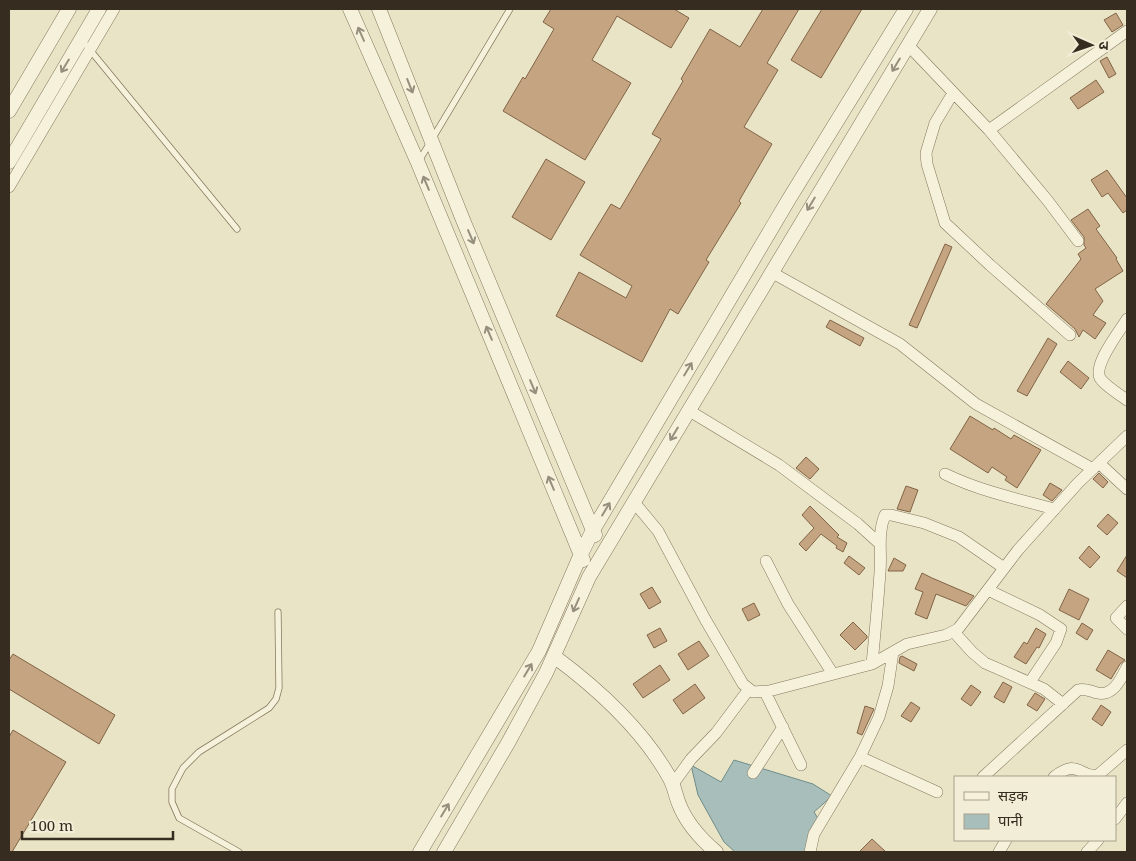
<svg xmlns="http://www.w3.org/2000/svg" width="1136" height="861" font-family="'Noto Serif','Noto Sans Devanagari',serif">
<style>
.water{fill:#a8beba;stroke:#6f8c88}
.building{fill:#c5a581;stroke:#816446}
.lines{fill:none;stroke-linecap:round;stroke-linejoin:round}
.service-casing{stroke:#84775e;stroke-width:7}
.minor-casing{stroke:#84775e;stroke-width:12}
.tertiary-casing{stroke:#84775e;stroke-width:15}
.service{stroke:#f6f1da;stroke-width:5.5}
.minor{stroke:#f6f1da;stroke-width:11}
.tertiary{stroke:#f6f1da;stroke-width:14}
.oneway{stroke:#968f7d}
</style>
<rect width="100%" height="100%" fill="#eae4c7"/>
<path class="water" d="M734,760l79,24 19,12 -18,16 7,11 -12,29h-74l-11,-10 -26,-47 -7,-30 30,17z"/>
<path class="building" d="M551,9h123l15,9 -18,30 -54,-32 -25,44 39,23 -46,77 -82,-49 20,-34 2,2 29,-50 -11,-7z
M763,9h36l-32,54 11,7 -34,57 28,17 -33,57 2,2 -35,57 3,2 -31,52 -8,-5 -28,53 -86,-46 23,-44 47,26 6,-12 -52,-31 31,-51 9,5 41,-70 -9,-5 31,-53 -2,-2 29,-50 30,18z
M822,9h40l-41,69 -30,-18z
M1116,13l7,12 -11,7 -8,-12z
M1107,57l9,17 -7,4 -9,-17z
M1096,80l8,12 -26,17 -8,-11z
M546,159l39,23 -34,58 -39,-23z
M1107,170l20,28v12l-4,3 -15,-20 -6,4 -11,-17z
M1088,209l12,17 -4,3 21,29 -1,1 7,12 -28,18 8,12 -10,14 13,8 -11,16 -12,-9 -4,7 -4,-8 -29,-25 35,-45 -3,-5 8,-6 -2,-3v-8l-13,-17z
M945,244l7,3 -35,81 -8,-3z
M830,320l34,18 -4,8 -34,-19z
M1048,338l9,6 -30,52 -10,-5z
M1068,361l21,17 -8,11 -21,-17z
M970,416l23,14 1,-2 17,11 3,-4 27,15 -24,38 -12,-8 2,-3 -15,-10 -4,6 -38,-24z
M806,457l13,12 -9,10 -14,-11z
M1099,473l9,9 -5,6 -10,-9z
M1050,483l12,7 -10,11 -9,-6z
M906,486l12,4 -8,22 -13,-3z
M810,506l29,29 -2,2 10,6 -4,9 -7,-4 1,-2 -16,-12 -15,17 -7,-7 15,-16 -12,-13z
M1108,514l10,9 -11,12 -10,-9z
M1089,546l11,11 -10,11 -11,-10z
M1127,555v23l-10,-7z
M849,556l16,12 -6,7 -15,-12z
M894,558l12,7 -3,6h-15z
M922,573l10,5 42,18 -8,10 -30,-12 -9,25 -12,-5 8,-22 -8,-3z
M652,587l9,15 -12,7 -9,-15z
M1069,589l20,10 -10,21 -20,-10z
M754,603l6,12 -12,6 -6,-12z
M853,622l14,14v2l-12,12 -15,-15z
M1082,623l11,7 -6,10 -11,-7z
M660,628l7,13 -13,7 -7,-13z
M1036,628l10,6 -7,14 -2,-1 -11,17 -12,-7 10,-15 3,2z
M699,641l10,15 -21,14 -10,-16z
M1108,650l17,10 -5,4 -9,15 -15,-9z
M13,654l102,61 -16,29 -90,-55v-29z
M902,656l15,8 -3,7 -15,-8 1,-6z
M660,665l10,15 -27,18 -10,-14z
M1003,682l9,5 -8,16 -10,-6z
M695,684l10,14 -22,16 -10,-14z
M971,685l10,7 -10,14 -10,-7z
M1035,693l10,6 -8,12 -10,-6z
M911,702l9,6 -9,14 -10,-6z
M1101,705l10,7 -9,14 -10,-7z
M865,706l9,3 -12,26 -5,-2z
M13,730l53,32 -54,90h-3v-115z
M872,839l14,13h-27z"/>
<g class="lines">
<g class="service-casing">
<path id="service" d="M81,39l156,190
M419,161l91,-152
M239,852l-60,-34 -7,-16v-13l11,-21 16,-16 70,-44 7,-9 3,-11 -1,-76"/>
</g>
<g class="minor-casing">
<path id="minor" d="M908,45l81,85 59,71 30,40
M953,93l-18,30 -9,30 1,11 18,59 45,42 80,70
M989,130l138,-99
M9,187l105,-178
M771,272l129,72 76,60 117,65
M1127,319c-7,12 -34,45 -27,59 4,7 20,17 27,22
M688,410l91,55 79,59 21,19
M1099,463l28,26
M945,474c35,17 72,25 110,35
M634,502l24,29 47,88 38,65 10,8 16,-1 103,-27 35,-20 39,-9 12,-6 60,-79 60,-67 49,-47
M766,561l22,43 45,70
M988,590l52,25 21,14 -5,14 -26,39
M1127,606l-11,12 11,11
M954,632l18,20 13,11 59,26 19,15
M872,664c3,-31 6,-61 8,-92 2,-20 -3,-38 5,-57h6l33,8 35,14 45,31
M765,692l36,73
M860,757l77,35
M753,773l30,-46
M983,777l95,-87c7,-2 12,1 19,3 16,4 24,-14 30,-26
M1054,777c25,-20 26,2 44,-2l29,-25
M673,784l18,-25 25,-26 33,-44
M1115,819l12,-16
M810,852l4,-18 46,-77 19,-40 9,-31 5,-34
M999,852l7,-12
M1087,852l11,-12"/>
</g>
<g class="tertiary-casing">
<path id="tertiary" d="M350,9l68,154 165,397
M379,9l84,211 132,315
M9,111l60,-102
M9,162l90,-153
M555,657c43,32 86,71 113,118 6,9 7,19 11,29 7,18 23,36 37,48
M420,852l119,-201 42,-97 12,-24 196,-331 117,-190
M444,852l64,-109 38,-70 43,-96 341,-568"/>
</g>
<use href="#service" class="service"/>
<use href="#minor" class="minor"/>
<use href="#tertiary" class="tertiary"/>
</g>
<defs><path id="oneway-shaft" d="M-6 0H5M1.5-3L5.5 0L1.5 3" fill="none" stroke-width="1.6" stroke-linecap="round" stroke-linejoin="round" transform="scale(1.25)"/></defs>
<g class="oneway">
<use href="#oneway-shaft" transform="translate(361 34) rotate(-114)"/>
<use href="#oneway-shaft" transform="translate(896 65) rotate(121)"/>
<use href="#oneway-shaft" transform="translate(65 66) rotate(121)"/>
<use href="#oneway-shaft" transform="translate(410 86) rotate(68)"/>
<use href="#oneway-shaft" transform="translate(426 183) rotate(-113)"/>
<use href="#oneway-shaft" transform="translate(811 204) rotate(121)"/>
<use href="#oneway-shaft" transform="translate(471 237) rotate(67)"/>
<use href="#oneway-shaft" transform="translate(489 333) rotate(-113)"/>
<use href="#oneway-shaft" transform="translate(688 369) rotate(-59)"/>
<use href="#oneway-shaft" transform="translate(533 387) rotate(67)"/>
<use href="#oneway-shaft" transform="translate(674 434) rotate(121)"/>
<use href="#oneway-shaft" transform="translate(551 483) rotate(-113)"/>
<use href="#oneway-shaft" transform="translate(606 509) rotate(-59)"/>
<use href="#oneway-shaft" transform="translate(576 605) rotate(114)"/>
<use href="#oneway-shaft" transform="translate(528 670) rotate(-59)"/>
<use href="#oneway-shaft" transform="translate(445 810) rotate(-59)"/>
</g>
<rect width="1136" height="861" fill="none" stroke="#362d20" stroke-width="20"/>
<rect x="954" y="776" width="162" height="65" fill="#f2edd6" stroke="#a7a08d"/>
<rect x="964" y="792" width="25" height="8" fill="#f6f1da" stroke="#a7a08d"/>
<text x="998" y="801" font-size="15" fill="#362d20">सड़क</text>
<rect x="964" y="814" width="25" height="15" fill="#a8beba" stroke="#a7a08d"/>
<text x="998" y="826" font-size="15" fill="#362d20">पानी</text>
<g transform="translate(1091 45) rotate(92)" stroke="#f2edd6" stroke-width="4" paint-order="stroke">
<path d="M0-4L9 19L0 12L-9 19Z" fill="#362d20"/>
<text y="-8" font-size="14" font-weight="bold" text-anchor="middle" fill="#362d20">उ</text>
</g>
<path d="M22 831v8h151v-8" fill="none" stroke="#362d20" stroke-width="2.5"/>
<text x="30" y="831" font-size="15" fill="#362d20" stroke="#f2edd6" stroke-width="4" paint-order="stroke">100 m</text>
</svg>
